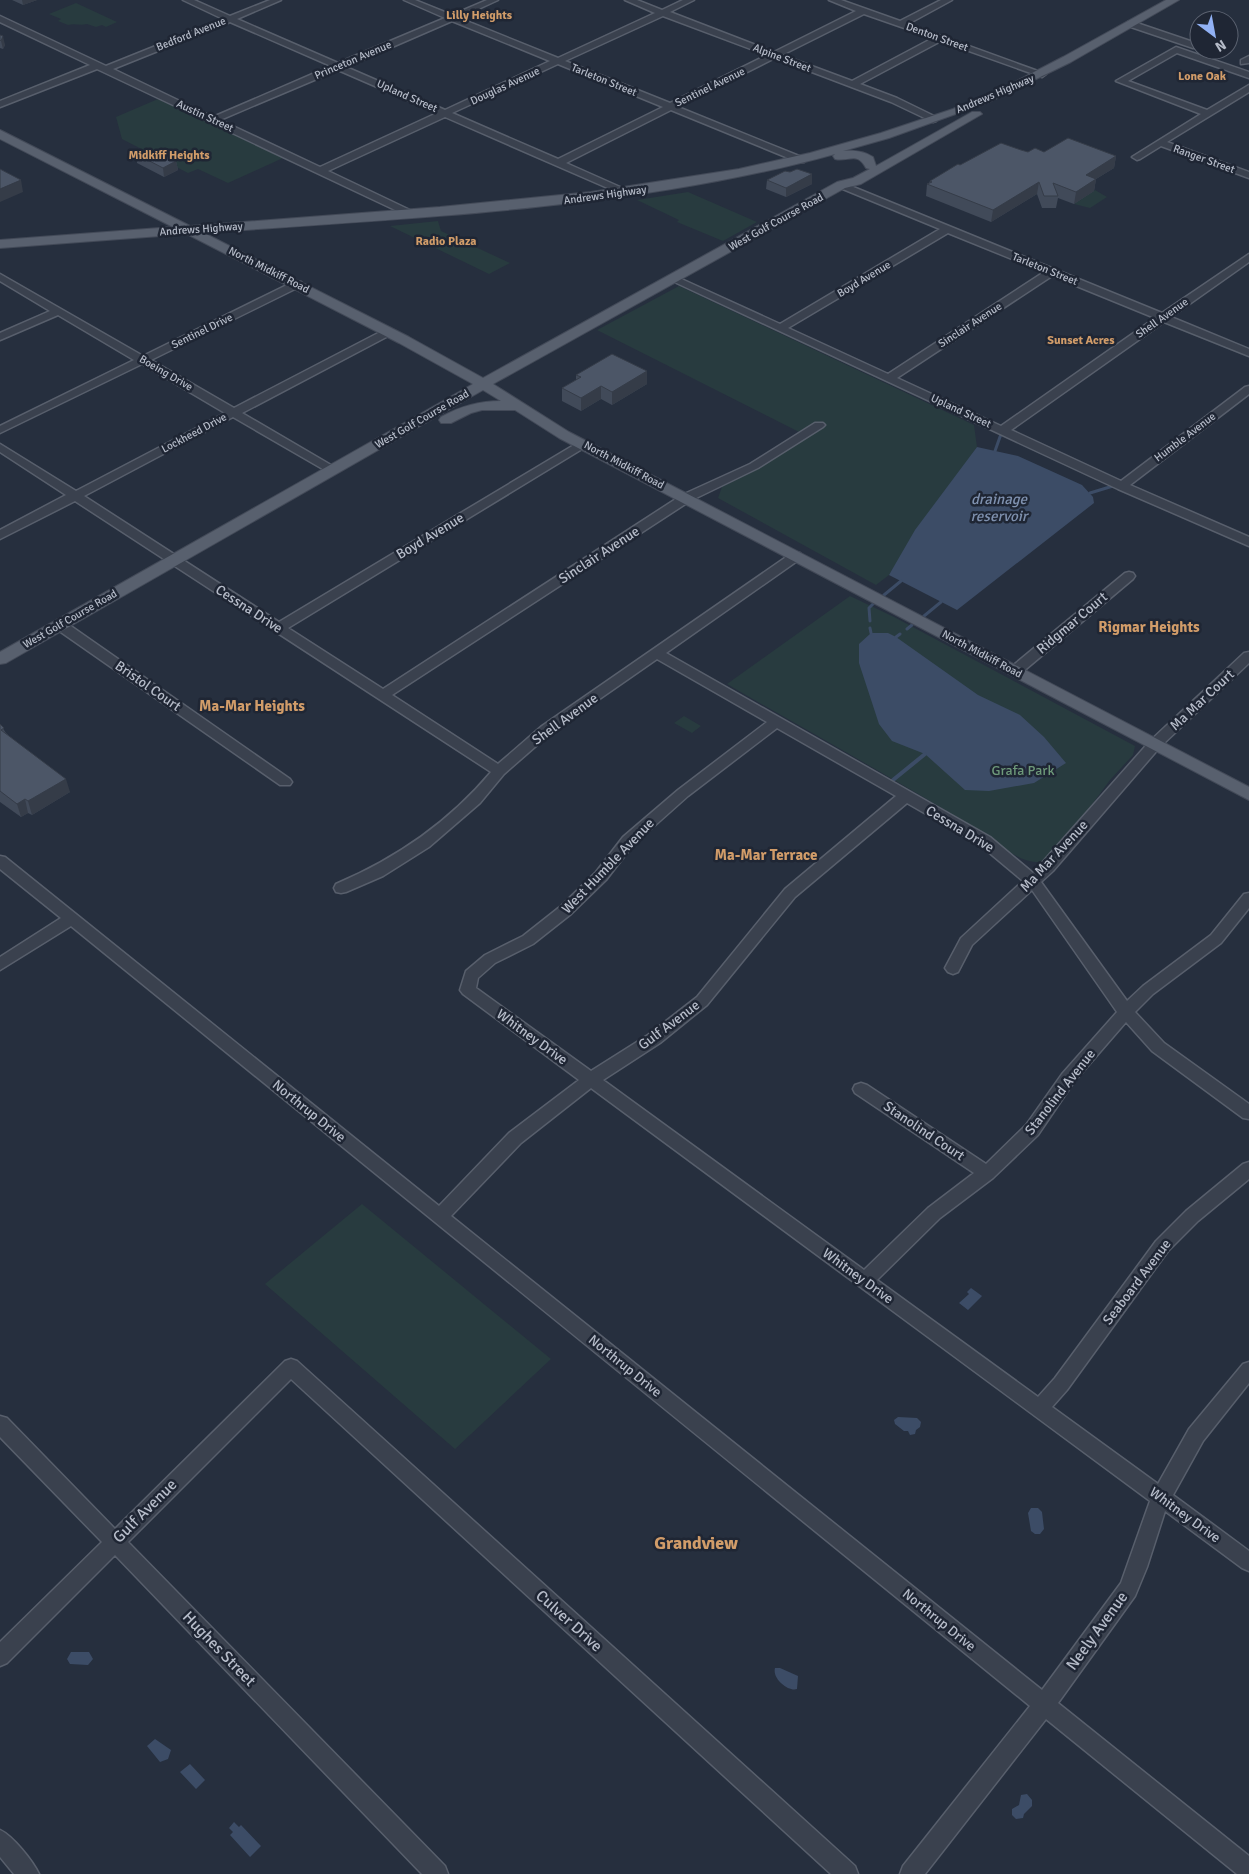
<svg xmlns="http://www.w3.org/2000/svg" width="1249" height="1874" font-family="Signika,sans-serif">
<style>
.green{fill:#283b3f}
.water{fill:#3c4c66}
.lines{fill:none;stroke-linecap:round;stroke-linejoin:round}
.stream-far1{stroke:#3c4c66;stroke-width:3}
.stream{stroke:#3c4c66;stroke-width:4}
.minor-casing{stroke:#585f6c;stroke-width:3}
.major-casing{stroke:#434a58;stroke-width:2}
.minor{fill:#3a414e;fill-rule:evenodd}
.major{fill:#58606e;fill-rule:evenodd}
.wall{fill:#414a59}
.shaded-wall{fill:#353c48}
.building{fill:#4c5667;stroke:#353c48}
.labels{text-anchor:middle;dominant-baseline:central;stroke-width:5;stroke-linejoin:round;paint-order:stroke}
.far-street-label{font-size:11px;fill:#b6bcc9;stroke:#1f2634}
.far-neighbourhood-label{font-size:12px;font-weight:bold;fill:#d19c69;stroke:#1f2634}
.street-label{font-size:14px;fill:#b6bcc9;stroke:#1f2634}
.park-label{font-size:14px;fill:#6e997a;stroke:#1f2634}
.water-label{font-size:15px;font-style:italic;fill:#7f91af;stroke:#1f2634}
.neighbourhood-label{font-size:15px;font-weight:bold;fill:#d19c69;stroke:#1f2634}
.near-street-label{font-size:16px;fill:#b6bcc9;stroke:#1f2634}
.near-neighbourhood-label{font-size:18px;font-weight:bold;fill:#d19c69;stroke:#1f2634}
</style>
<rect width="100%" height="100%" fill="#262f3e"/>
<path class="green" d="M76,3l41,19 -11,5 -4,-2 -6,2 -9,-3c-7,2 -12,-1 -19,1l-10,-4 3,-2 -12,-5z
M158,99l125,59 -55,25 -30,-14 -10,4 -66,-34 -6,-22z
M1095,190l12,7 -17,11 -16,-4z
M688,192l69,30 -34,19 -46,-19 2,-2 -42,-20z
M438,221l3,10 69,32 -21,11 -99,-48z
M679,286l295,139 3,22 -88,128 -13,10 -158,-87 4,-11 38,-19 47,-32 -210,-106z
M850,596l44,21 241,129 -2,9 -23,25 -31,42 -37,40c-23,3 -49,-23 -69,-35 -81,-50 -164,-95 -246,-143z
M684,716l17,10 -9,7 -18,-10z
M362,1204l189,155 -96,90 -190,-165z"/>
<path class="water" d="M977,447l41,9 64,29 11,12 1,6 -137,107 -68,-35 26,-45z
M871,633h17l8,4 82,58 42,20 24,22 22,26 -32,20 -45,8 -24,-1 -40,-36 -33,-13 -13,-17 -20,-61v-19z
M971,1288l11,8 -14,14 -9,-7 10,-9 -2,-2z
M898,1417l19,1 4,4 -1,5 -4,3 -1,4 -5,1 -2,-4h-4l-9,-7 -1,-4z
M1031,1508h7l4,4 2,17 -4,5h-5l-4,-3 -3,-18z
M71,1652h18l4,7 -5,6 -18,-1 -3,-5z
M775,1668h5l18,8 -1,13c-8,3 -25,-10 -22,-21z
M155,1739l16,11 -3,9 -8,3 -13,-16z
M190,1764l15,16 -9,9 -16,-17z
M1027,1794l5,6v6l-8,8 -1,4 -7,1 -4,-4v-6l7,-4 2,-10z
M234,1822l5,5 2,-2 20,21 -11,11 -20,-22 3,-3 -4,-4z"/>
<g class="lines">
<path class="stream-far1" d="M995,451l6,-17
M1090,493l23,-7
M884,595l17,-14
M924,616l17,-14
M870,621l-1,-13 4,-4
M870,628l1,5
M907,629l5,-4
M896,637l4,-3"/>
<path class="stream" d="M893,780l32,-26"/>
<g class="minor-casing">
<path id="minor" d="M183,0h11l36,16 40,-16h11l-44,19 101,44 107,-45 -41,-18h11l37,15 35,-15h11l-39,18 99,40 97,-45 -30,-13h12l25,10 21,-10h11l-24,12 104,40 82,-41 -27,-11h12l59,21 41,-21h11l-44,24 138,50 -4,3 -3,-1 -98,-35 -81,43 37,14 39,19v4l-3,1 -42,-20 -116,-44 -97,49 126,51v4h-6l-127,-52 -105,53 63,28v4l-3,1 -181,-79 -117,54 86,41v4l-4,1 -313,-148 -97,38v-6l90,-36 -90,-43v-6l106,50 117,-47zM864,14l69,24 -81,43 -70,-26zM663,16l104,39 -97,48 -105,-42zM452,21l98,40 -105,49 -99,-43zM230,22l101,44 -118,51 -100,-48zM558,64l105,43 -105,52 -106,-46zM338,70l99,43 -117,54 -100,-47z
M1131,21l68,23v4h-6l-65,-22v-4z
M1176,47l73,25v6l-72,-25 -49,28 79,29 42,-25v7l-82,50 82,30v6l-88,-32 -21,13 -3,1 -5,-3 69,-43 -85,-33z
M1249,56v7l-8,1v-4z
M841,182l321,131 87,-59v8l-78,55 78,32v7l-85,-34 -153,108 110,51 124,-94 4,-1v8l-119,91 119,52v9l-131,-57 -450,-210 1,-2h8l103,47 160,-95 -102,-42v-4zM948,233l96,39 -156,102 -100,-46zM1052,276l103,42 -154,108 -104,-48z
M0,274l143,82 150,-74h8l1,2 -1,2 -150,74 83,48 150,-78h8l1,2 -1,2 -150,79 94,55 2,2 -2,2h-8l-95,-55 -149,79 195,126 300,-180h8l2,2 -2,2 -299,182 95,61 299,-194 68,-31 65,-41h8l2,2 -2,2 -65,41 -68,33 -298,194 106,69 44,-38 250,-173h8l2,3 -2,3 -134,94 324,184 43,36 117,-132 94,-88 5,-1v11l-89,84 -107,124 -12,11 86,119 16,-15 68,-51 33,-41 5,-1v15l-28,35 -68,51 -18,18 29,31 85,61v15l-6,-1 -91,-67 -26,-29 -52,60 -36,53 -45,43 -53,40 -63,62 161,117 17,-19 101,-137 30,-30 57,-47 6,-2v17l-51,42 -30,30 -101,139 -15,17 106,77 31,-55 54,-65 6,-2v21l-46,58 -30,54 76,56v20l-7,-3 -77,-57 -18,56 -12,29 -77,107 191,153v18h-12l-191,-155 -121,155h-25l3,-8 127,-160 -959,-780 -71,44v-13l61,-39 -61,-49v-13l5,1 434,349 70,-73 70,-53 -116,-86 -3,-4 6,-19 19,-16 38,-19 38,-30 35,-34 27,-35 55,-47 89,-68 -110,-63 -105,73 -48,42 -24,29 -51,44 -46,29 -37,16 -5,1 -5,-1 -2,-4 2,-4c61,-26 112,-61 155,-112l-416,-271 -75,38v-9l66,-35 -66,-43v-8l76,47 149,-78 -83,-49 -142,69v-7l134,-66 -76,-45 -58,25v-7l50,-22 -50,-30zM777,728l119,68 -111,93 -88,108 -49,38 -57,36 -115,-83 2,-10 17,-15 38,-19 38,-30 35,-34 27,-35 55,-49zM907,803l73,42 43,36 -62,57 -16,30 3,4 5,2 5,-2 14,-27 60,-55 85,122 -55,62 -36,51 -40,39 -119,-79 -6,-2 -6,2 -2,4 2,4 119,80 -46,35 -64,62 -261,-190 57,-37 47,-38 88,-108zM591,1088l559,413 -29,82 -79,107 -591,-474 70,-73z
M1129,572l4,1 2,3 -2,3 -113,95h-10l-2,-3 2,-3 115,-95z
M60,621l5,1 225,157 2,3 -2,3h-10l-225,-157 -1,-3z
M291,1359l6,2 558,505 3,8h-27l-540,-495 -163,163 317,324 3,8h-26l-307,-319 -108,108 -7,3v-24l102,-100 -102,-105v-21l7,2 108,111 170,-168z
M0,1830c13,6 33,31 39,44h-25l-14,-17z"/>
</g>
<g class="major-casing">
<path id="major" d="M1166,0h13l-108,62 -82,40 -100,36 -46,13c11,-1 21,0 30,6l3,9 96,-54h8l2,2 -121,70 -16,4 -352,196 76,48 680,355v13l-690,-362 -44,-28h-33l-11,3 -20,10h-10l-2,-3 2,-3c20,-11 38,-16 60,-16l-18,-11 -477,273 -6,1v-12l473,-268 -74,-41 -212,-109 -187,14v-8l173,-13 -173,-88v-9l190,96 250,-19 151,-15 148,-23 71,-16 71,-20 72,-24 56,-24 54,-28zM835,154l-2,2 2,3c14,3 22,-8 31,9l4,1 -17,9 -16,4 -354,196 -74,-41 -205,-104c208,-16 429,-23 631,-79z"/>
</g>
<use href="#minor" class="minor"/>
<use href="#major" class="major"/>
</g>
<path class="wall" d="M12,0h25l-14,5z
M0,35l5,10 -2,4 -3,-1z
M1021,150l7,2 88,4 -2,12 -18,11 -2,12 -20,13 -16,-6 -2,10h-14l-5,-14 -46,28 -65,-26 1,-12 2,-1 1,-2 30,-16z
M136,154l40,7 2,9 -14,7 -27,-14z
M767,180l45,4 -26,13 -20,-8z
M647,371v13l-35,21 -11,-6 -20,12 -19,-10v-13l14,-8v-5z
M0,724l6,9 64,59 -38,23 -4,-2 -7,4 -21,-15z"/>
<path class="shaded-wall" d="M22,0h15l-14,5z
M3,36l2,9 -2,4 -2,-8z
M1116,156l-2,12 -18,11 -2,12 -20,13 2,-12 10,-17z
M176,161l2,9 -14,7 -1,-9z
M812,174v10l-26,13v-9z
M21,180l2,12 -23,10v-13z
M1039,182l-2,12 -46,28 2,-12z
M647,371v13l-35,21v-13z
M601,386v13l-20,12v-13z
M66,779l4,13 -38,23 -4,-14z
M25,799l3,14 -7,4 -4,-13z"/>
<path class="building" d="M0,35l3,1 -2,5 -1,-1z
M1068,138l48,18 -30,19 10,4 -20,13 -23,-9 5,13h-14l-5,-14 -46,28 -66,-26 5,-2 -2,-1 28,-17 2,1 41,-22 20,7 7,2 7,-4 9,4z
M149,148l27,13 -13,7 -27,-14z
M0,169l21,11 -21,9z
M797,169l15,5 -26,14 -19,-8 18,-9 5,1z
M612,354l35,17 -35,21 -11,-6 -20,12 -19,-10 19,-11 -5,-2z
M0,724l4,4 -3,2 65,49 -38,22 -3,-2 -8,5 -17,-13z"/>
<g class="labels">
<g class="far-street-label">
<text transform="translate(191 34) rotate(-22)">Bedford Avenue</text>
<text transform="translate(937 37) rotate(20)">Denton Street</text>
<text transform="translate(782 58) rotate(21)">Alpine Street</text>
<text transform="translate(353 60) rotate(-23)">Princeton Avenue</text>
<text transform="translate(604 80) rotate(22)">Tarleton Street</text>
<text transform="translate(505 86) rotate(-25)">Douglas Avenue</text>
<text transform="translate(710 87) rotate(-26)">Sentinel Avenue</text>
<text transform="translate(995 94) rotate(-23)">Andrews Highway</text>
<text transform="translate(407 96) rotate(24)">Upland Street</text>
<text transform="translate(205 116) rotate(25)">Austin Street</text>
<text transform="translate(1204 159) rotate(20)">Ranger Street</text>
<text transform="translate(605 195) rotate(-8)">Andrews Highway</text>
<text transform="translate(776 222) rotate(-29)">West Golf Course Road</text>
<text transform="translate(201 229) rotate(-4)">Andrews Highway</text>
<text transform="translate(1045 269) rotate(22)">Tarleton Street</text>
<text transform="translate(269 270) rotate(27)">North Midkiff Road</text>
<text transform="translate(864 279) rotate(-31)">Boyd Avenue</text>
<text transform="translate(1162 318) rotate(-35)">Shell Avenue</text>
<text transform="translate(970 325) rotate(-33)">Sinclair Avenue</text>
<text transform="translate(202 331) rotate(-26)">Sentinel Drive</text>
<text transform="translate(166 373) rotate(30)">Boeing Drive</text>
<text transform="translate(961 411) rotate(25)">Upland Street</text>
<text transform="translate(422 419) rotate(-30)">West Golf Course Road</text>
<text transform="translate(194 433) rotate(-28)">Lockheed Drive</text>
<text transform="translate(1185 437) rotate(-37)">Humble Avenue</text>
<text transform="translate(624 465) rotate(28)">North Midkiff Road</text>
<text transform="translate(70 619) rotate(-30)">West Golf Course Road</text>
<text transform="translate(982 654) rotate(28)">North Midkiff Road</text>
</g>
<g class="far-neighbourhood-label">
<text x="479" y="15">Lilly Heights</text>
<text x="1202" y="76">Lone Oak</text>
<text x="169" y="155">Midkiff Heights</text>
<text x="446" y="241">Radio Plaza</text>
<text x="1081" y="340">Sunset Acres</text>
</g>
<g class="street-label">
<text transform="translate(430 536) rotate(-31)">Boyd Avenue</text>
<text transform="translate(599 555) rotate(-33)">Sinclair Avenue</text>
<text transform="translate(249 609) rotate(33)">Cessna Drive</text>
<text transform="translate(1072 623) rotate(-40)">Ridgmar Court</text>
<text transform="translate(148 686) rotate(35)">Bristol Court</text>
<text transform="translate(1202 700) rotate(-43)">Ma Mar Court</text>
<text transform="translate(565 719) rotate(-36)">Shell Avenue</text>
<text transform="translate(960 829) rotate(31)">Cessna Drive</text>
<text transform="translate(1054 856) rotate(-47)">Ma Mar Avenue</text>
<text transform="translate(608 866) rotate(-46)">West Humble Avenue</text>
<text transform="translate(669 1025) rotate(-37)">Gulf Avenue</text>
<text transform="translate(532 1037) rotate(36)">Whitney Drive</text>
<text transform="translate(1060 1092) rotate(-52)">Stanolind Avenue</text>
<text transform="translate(309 1111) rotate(39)">Northrup Drive</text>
<text transform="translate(924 1131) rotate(34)">Stanolind Court</text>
<text transform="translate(858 1276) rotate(36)">Whitney Drive</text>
<text transform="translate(1137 1282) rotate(-53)">Seaboard Avenue</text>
<text transform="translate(625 1366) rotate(39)">Northrup Drive</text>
<text transform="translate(1185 1515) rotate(36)">Whitney Drive</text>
<text transform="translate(939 1620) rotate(39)">Northrup Drive</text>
</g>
<g class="park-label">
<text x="1023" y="770">Grafa Park</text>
</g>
<g class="water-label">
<text x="999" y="499">drainage<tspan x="999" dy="17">reservoir</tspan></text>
</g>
<g class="neighbourhood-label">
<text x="1149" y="627">Rigmar Heights</text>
<text x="252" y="706">Ma-Mar Heights</text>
<text x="766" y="855">Ma-Mar Terrace</text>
</g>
<g class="near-street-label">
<text transform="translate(145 1511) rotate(-45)">Gulf Avenue</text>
<text transform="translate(569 1621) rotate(42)">Culver Drive</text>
<text transform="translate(1097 1631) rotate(-54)">Neely Avenue</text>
<text transform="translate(219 1649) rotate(46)">Hughes Street</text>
</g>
<g class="near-neighbourhood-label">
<text x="696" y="1543">Grandview</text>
</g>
</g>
<g transform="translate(1214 35) rotate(148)"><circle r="24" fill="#1f2634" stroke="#5b6270"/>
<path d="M0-4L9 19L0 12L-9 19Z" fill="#91b1f4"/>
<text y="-8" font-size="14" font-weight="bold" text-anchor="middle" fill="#b6bcc9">N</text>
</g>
</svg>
